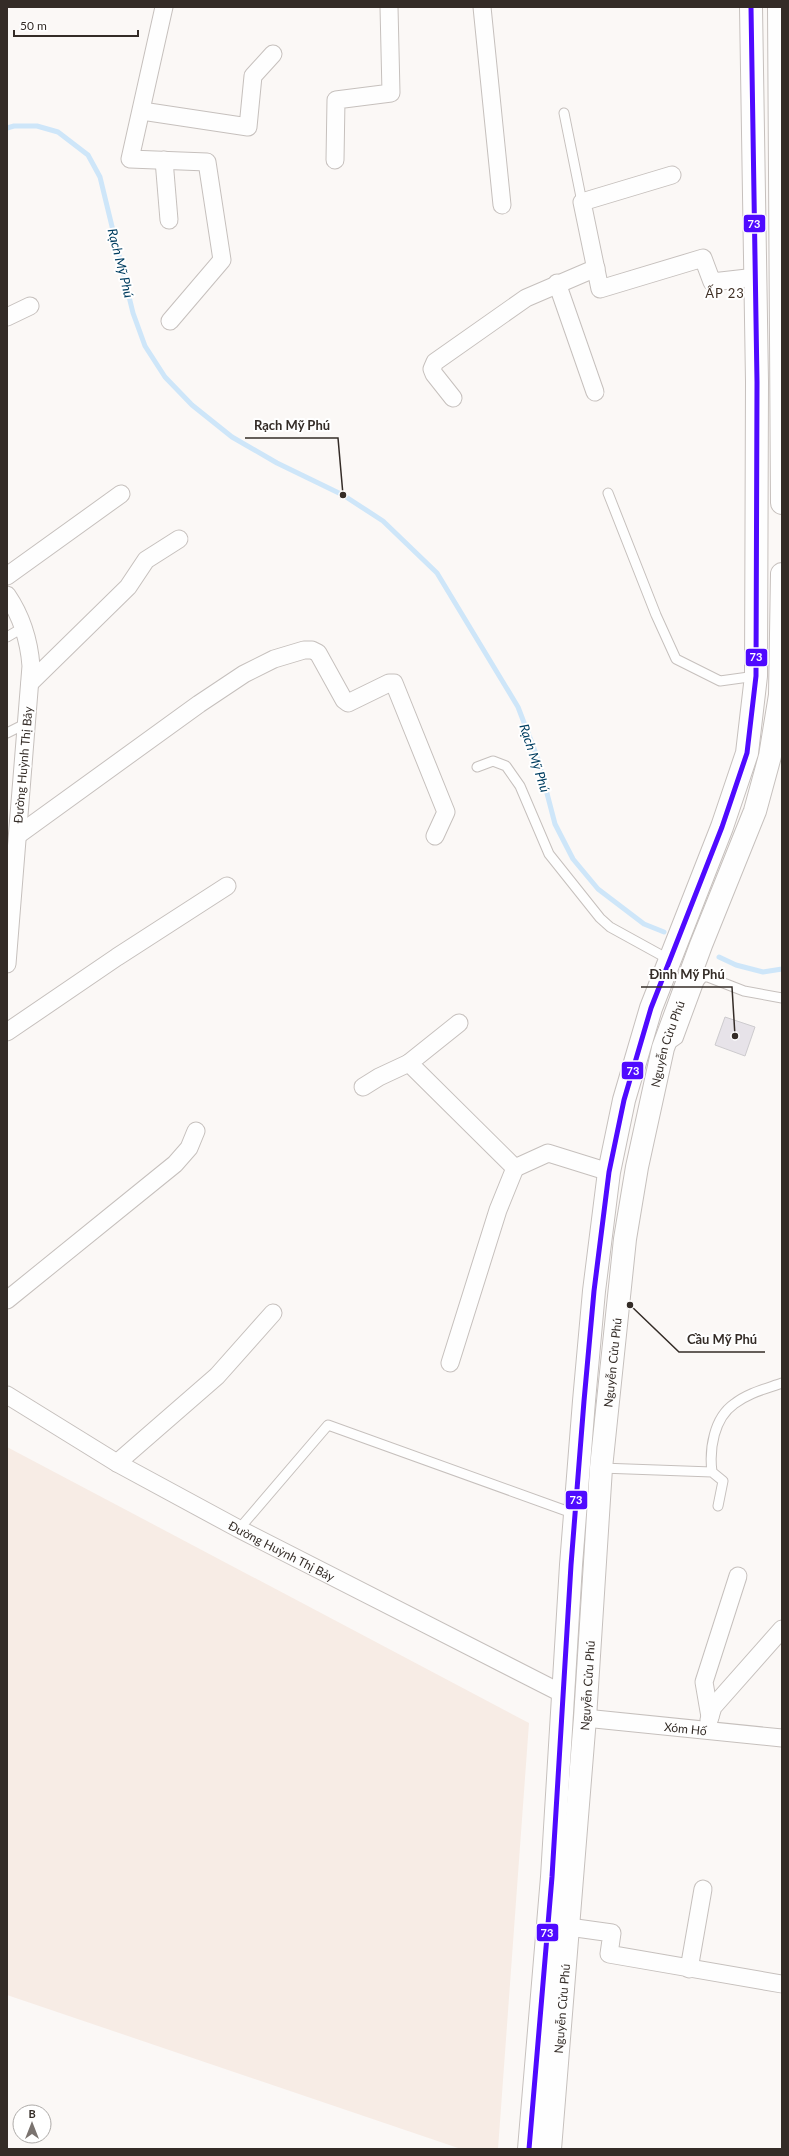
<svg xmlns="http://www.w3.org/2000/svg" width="789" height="2156" font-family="Lato,sans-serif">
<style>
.built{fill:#f7ece5}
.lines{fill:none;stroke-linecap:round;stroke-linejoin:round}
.stream{stroke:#cee6f9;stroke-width:5}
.building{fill:#e7e3e9;stroke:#cdcbce}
.service-casing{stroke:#c6c0bd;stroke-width:11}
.minor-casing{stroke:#c6c0bd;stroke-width:19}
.secondary-casing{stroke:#c6c0bd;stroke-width:24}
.service{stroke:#fefefe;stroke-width:9}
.minor{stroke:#fefefe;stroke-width:17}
.secondary{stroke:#fefefe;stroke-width:22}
.bus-1-casing{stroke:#fff;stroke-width:8}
.bus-1{stroke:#4f0aff;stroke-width:5}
.labels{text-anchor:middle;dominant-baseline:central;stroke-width:4;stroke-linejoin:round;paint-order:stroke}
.street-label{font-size:12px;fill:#342c27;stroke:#fff}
.water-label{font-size:13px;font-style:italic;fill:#003e61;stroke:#fff}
.neighbourhood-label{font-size:13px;letter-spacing:1px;fill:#403025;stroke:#fff}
.leader{fill:none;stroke:#342c27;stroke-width:1.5}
.callout-dot{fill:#342c27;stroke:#fff;stroke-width:1.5}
.callout-label{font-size:13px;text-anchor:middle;font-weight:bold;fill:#342c27;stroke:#fff;stroke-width:4;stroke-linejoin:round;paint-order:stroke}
.line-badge{stroke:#fff;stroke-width:1.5}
.badge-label{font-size:11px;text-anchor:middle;font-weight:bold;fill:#fff}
</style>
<rect width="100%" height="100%" fill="#fbf8f6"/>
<path class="built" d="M7,1447l522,276 -31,426h-37l-454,-154z"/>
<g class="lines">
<path class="stream" d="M7,128l7,-2h23l21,6 30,23 12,22 33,136 12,33 20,31 27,28 40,32 45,26 66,32 40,26 54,52 81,134 20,52 17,65 18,35 25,30 46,35 20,8
M719,957l17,8 27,7 19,-3"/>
</g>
<path class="building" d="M725,1017l30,10 -10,29 -30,-11z"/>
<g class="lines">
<g class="service-casing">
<path id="service" d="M564,113l18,89
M608,493l48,122 20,44 44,22 36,-5
M7,637l17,-10
M7,733l20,-10
M477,767l16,-6 13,5 14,20 29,68 51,64 10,9 60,33
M668,1046l10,-7 21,-57 4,-5h5l36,14 38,7
M601,1468l111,4c-3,-23 2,-54 22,-68 14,-11 31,-15 48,-21
M712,1472l11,9 -5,25
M239,1529l89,-104 247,89"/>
</g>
<g class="minor-casing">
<g id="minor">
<path d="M164,7l-34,152 77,3 15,98 -52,61"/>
<path d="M482,7l20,198"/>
<path d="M142,111l106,16 5,-51 20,-22"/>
<path d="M164,160l5,60"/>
<path d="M335,160l1,-60 55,-7 -2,-86"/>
<path d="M672,175l-90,27 18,87 103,-31 9,24 44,-5"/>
<path d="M557,283l38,109"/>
<path d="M7,317l23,-11"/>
<path d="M453,398l-19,-24 -2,-5 3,-7 91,-64 70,-30"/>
<path d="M7,576l114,-82"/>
<path d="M7,595c15,22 22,45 24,71l-24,298"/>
<path d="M30,683l98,-96 18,-27 33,-21"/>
<path d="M18,835l181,-131 45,-30 30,-15 30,-9h8l6,3 26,47 4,3 41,-20h5l52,129 -11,24"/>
<path d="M459,1023l-50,40 106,105 33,-15 61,19"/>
<path d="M7,1032l110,-75 110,-71"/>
<path d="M363,1087l16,-10 30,-14"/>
<path d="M7,1300l168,-136 14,-16 7,-17"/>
<path d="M450,1363l48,-153 17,-42"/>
<path id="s1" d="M7,1395l110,68 122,66 324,165"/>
<path d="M117,1463l100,-87 56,-63"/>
<path d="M710,1717l-6,-35 34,-106"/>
<path id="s2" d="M585,1718l197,20"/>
<path d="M709,1720l4,-13 69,-78"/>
<path d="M569,1927l43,6 -3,21 173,30"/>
<path d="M689,1969l14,-80"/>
</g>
</g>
<g class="secondary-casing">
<g id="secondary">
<path d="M779,7l3,496"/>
<path d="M529,2149l23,-272 19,-312 13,-164 10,-110 15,-119 15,-72 27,-92 71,-181 25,-74 9,-77 1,-294 -6,-375"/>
<path id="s3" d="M550,2149l35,-431 16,-250 24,-229 12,-72 26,-119 38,-103 54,-134 15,-55 10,-61 2,-121"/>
</g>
</g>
<use href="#service" class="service"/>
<use href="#minor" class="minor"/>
<use href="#secondary" class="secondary"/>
<g class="bus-1-casing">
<path id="bus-1" d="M529,2149l23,-272 19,-312 13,-164 10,-110 15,-119 15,-72 27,-92 71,-181 25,-74 9,-77 1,-294 -6,-375"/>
</g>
<use href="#bus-1" class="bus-1"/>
</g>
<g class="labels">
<g class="street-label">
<text transform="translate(23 765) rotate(-85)">Đường Huỳnh Thị Bảy</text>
<text stroke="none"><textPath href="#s3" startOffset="1113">Nguyễn Cửu Phú</textPath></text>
<text stroke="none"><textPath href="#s3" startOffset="789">Nguyễn Cửu Phú</textPath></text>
<text stroke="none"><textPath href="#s1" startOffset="316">Đường Huỳnh Thị Bảy</textPath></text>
<text stroke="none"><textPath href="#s3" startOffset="465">Nguyễn Cửu Phú</textPath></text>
<text stroke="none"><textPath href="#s2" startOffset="101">Xóm Hố</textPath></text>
<text stroke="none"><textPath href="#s3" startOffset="141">Nguyễn Cửu Phú</textPath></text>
</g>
<g class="water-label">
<text transform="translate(121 263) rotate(76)">Rạch Mỹ Phú</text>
<text transform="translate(535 758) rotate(72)">Rạch Mỹ Phú</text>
</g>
<g class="neighbourhood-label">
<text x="725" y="293">ẤP 23</text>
</g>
</g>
<path class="leader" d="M343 495L338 438H245M735 1036L732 987H641M630 1305L679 1352H765"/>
<g class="callout-dot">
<circle cx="343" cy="495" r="4"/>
<circle cx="735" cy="1036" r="4"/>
<circle cx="630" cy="1305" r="4"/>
</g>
<g class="callout-label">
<text x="292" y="430">Rạch Mỹ Phú</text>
<text x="687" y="979">Đình Mỹ Phú</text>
<text x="722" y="1344">Cầu Mỹ Phú</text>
</g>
<g class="line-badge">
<rect x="743" y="214" width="23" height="19" rx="4" fill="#4f0aff"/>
<rect x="745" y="648" width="23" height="19" rx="4" fill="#4f0aff"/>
<rect x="621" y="1061" width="23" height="19" rx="4" fill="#4f0aff"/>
<rect x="565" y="1490" width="23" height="20" rx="4" fill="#4f0aff"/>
<rect x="536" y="1923" width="23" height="19" rx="4" fill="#4f0aff"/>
</g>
<g class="badge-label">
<text x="754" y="228">73</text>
<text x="756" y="661">73</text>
<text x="633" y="1075">73</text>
<text x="576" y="1504">73</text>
<text x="547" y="1937">73</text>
</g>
<rect width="789" height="2156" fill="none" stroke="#342c27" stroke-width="16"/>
<g transform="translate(32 2124)"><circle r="19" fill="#ffffff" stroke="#aeaba9"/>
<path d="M0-3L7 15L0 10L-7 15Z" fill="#7a736f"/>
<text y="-6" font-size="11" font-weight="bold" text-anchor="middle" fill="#342c27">B</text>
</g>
<path d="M14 30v6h124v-6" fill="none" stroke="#342c27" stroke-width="2"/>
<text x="20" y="30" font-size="12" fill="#342c27" stroke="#ffffff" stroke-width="3" paint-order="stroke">50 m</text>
</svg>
